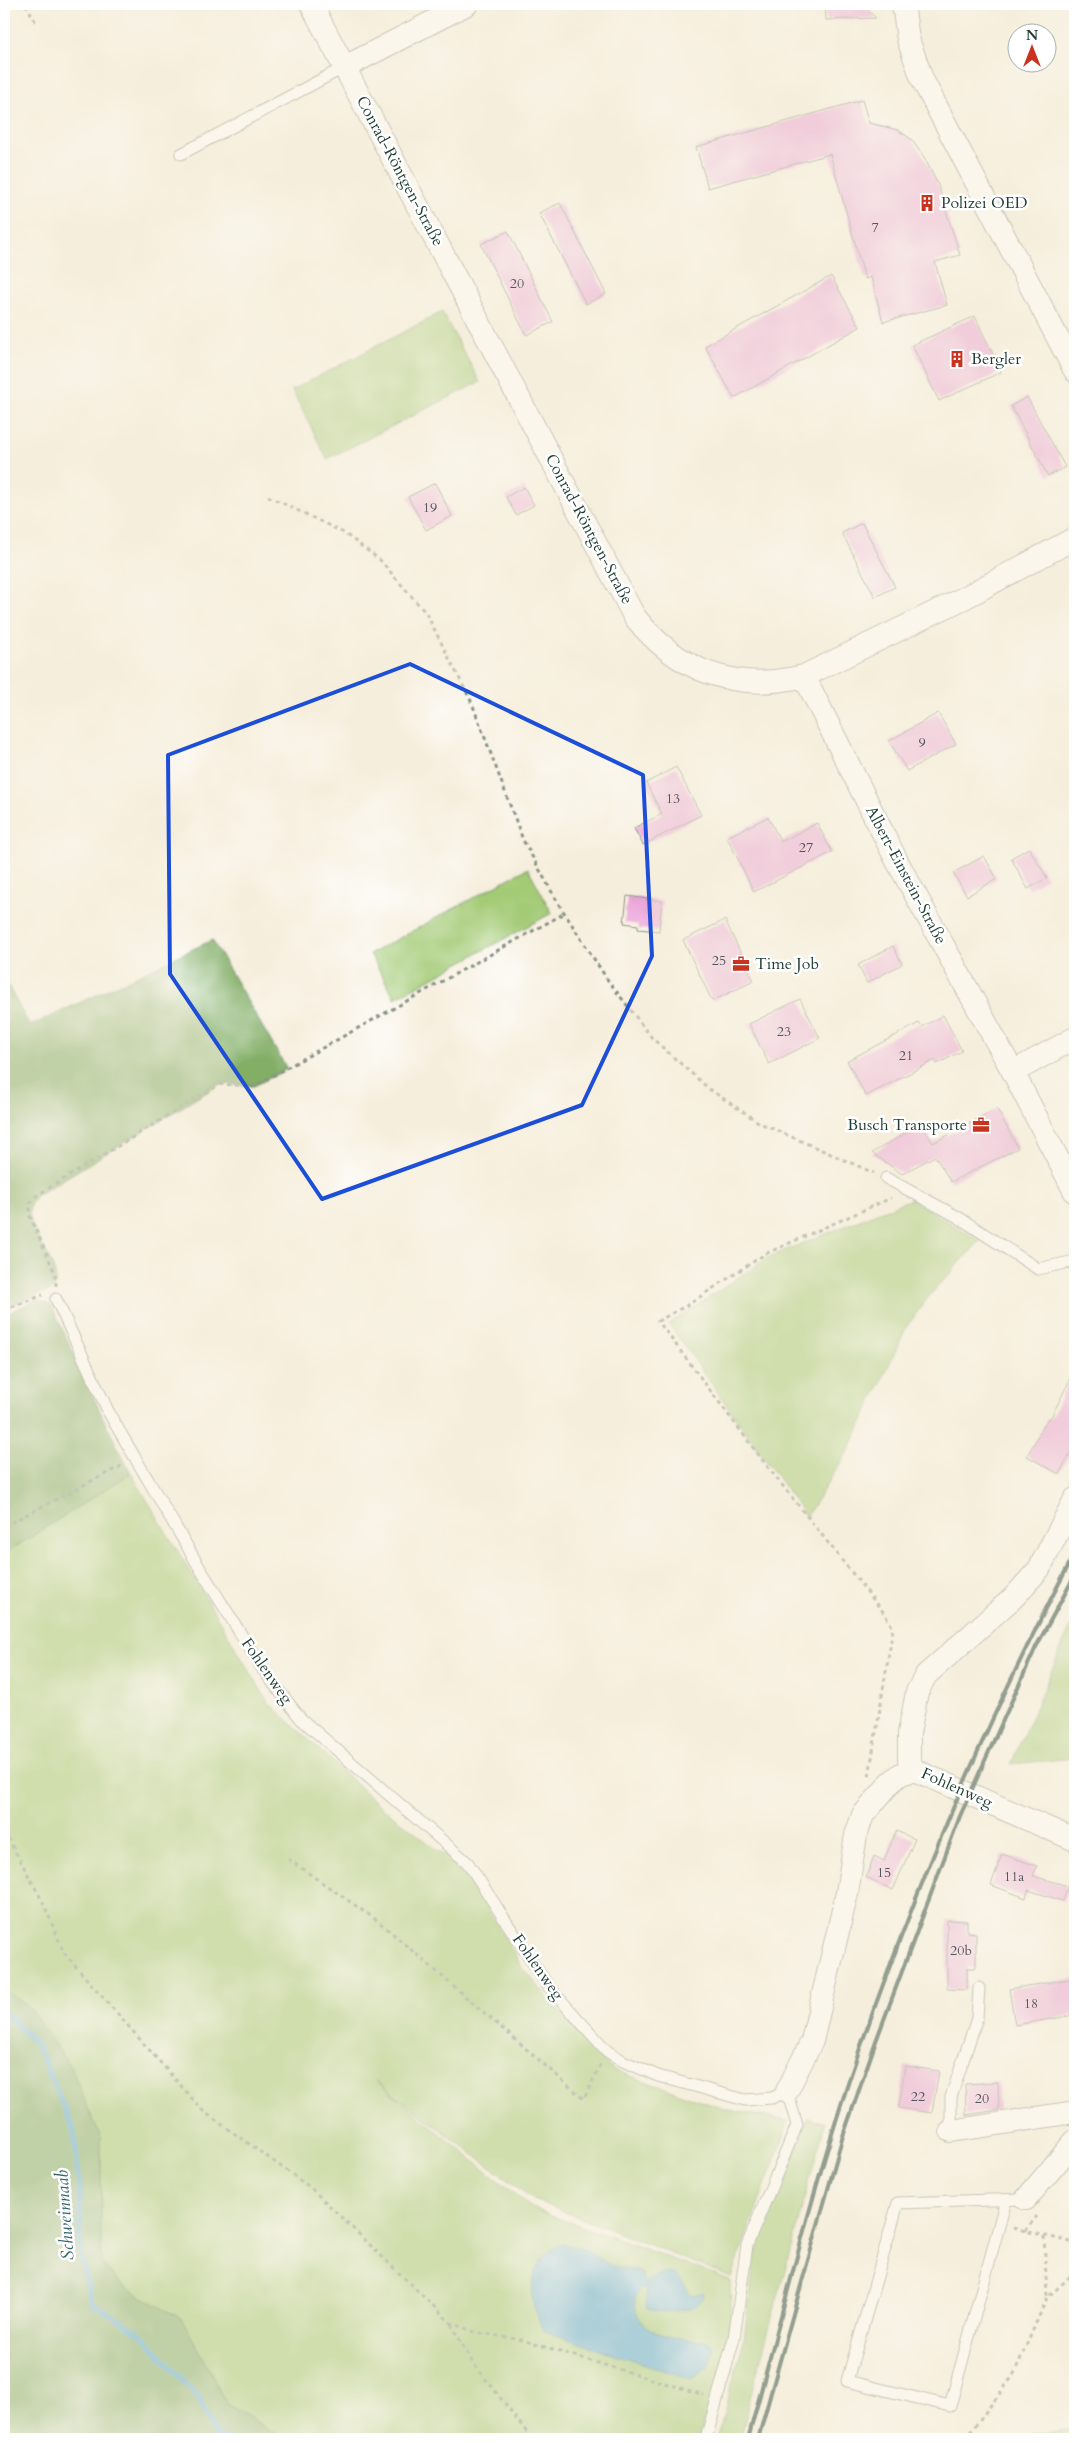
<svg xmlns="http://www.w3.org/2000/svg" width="1079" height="2443" font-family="Cardo,serif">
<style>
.green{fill:#a3ca75;stroke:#618454}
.forest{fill:#82ae66;stroke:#50764d}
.water{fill:#56a9d2;stroke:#3a7383}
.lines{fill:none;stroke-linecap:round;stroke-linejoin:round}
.stream{stroke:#56a9d2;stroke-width:5.5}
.building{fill:#eaa3d8}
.lane-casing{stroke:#8a9688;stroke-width:13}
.street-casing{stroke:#8a9688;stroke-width:24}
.path{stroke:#8a9688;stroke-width:3;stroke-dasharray:4 4;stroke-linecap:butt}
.lane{stroke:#fff;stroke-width:11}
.street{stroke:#fff;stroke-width:22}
.rail{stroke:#1f3d34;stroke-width:4}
.marked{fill:none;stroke:#1d4ed8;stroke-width:4;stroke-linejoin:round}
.labels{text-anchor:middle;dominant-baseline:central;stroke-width:5;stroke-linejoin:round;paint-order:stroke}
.number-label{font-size:14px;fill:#52565d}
.street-label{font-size:16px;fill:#1f3d34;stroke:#fff}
.poi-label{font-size:16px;fill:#1f3d34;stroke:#fff;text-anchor:start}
.water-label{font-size:18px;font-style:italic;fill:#32636b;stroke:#fff}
</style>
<rect width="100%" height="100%" fill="#fff"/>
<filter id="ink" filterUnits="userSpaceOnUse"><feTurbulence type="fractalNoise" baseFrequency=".02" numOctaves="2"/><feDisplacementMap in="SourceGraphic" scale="10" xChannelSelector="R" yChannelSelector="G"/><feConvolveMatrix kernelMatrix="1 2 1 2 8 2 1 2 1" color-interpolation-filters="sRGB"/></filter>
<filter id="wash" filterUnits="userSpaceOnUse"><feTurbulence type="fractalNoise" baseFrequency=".0096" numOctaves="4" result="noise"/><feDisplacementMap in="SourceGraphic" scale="20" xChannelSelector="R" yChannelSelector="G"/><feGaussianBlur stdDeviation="1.12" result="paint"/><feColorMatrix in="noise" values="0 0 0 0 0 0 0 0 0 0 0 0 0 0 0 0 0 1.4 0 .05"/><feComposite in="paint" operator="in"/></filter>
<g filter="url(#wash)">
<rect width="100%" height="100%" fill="#f6eedc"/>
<path class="green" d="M442,312l38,70 -153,77 -35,-69z
M528,868l24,45 -157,85 -25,-44z
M911,1199l69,42 -50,54 -23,31 -57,122 -44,69 -137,-193 100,-67z
M131,1473l137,229 110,102 88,68 56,95 73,86 19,17 110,39 65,12 -58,156 -197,-77 -159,-120 157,128 198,72 2,50 -8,40 -26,69h-413l-58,-35 -45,-85 -58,-32 -23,-24v-125l-72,-131 -25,-17v-436z
M1071,1626h4v132l-64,6z
M808,2117l17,6 -86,316h-22l27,-100 12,-94 32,-68z
M1075,2429v10h-78z"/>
<path class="forest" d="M212,940l75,129 -33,17 -34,-2 -184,112c-21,22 15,54 19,78 1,5 0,11 -1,15l-50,19v-330l26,48z
M37,1299l15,7 53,116 26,51 -127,81v-239z
M4,1990l25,17 42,61 30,70v125l23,24 58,32 45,85 58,35h-281z"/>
<path class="water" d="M562,2244l20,4 30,18 27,6 3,2 1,8c6,-1 9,-5 15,-7 21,-7 23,7 33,20l12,-2v5l-9,10c-15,2 -35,8 -48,-1l1,-17 -4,-2c-6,3 -9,9 -8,16 3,35 46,34 73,38l4,3 1,6 -4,16 -18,12 -147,-48c-18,-28 -17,-73 18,-87z"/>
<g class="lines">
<path class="stream" d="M4,2012l33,33 37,86 6,65v57l12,50 48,30 59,65 16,37 9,4"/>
</g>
<g id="blocks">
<path class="building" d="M825,4h36l15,14 -50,2z
M862,100l7,23 29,7 13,9 13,18 14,28 22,70 -25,7 12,43 -64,17 -12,-45 -6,2 -35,-125 -122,34 -12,-41z
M560,203l46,91 -20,10 -47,-91z
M508,231l45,91 -27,13 -45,-91z
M831,276l29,51 -126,71 -29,-52z
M975,316l26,56 -62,29 -27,-56z
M1027,397l38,70 -17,9 -37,-70z
M435,483l17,33 -26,14 -18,-33z
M524,487l10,18 -18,10 -10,-18z
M862,523l33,64 -20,10 -33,-64z
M938,713l18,31 -49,27 -18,-30z
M676,767l25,48 -58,30 -9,-17 28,-14 -16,-31z
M768,817l13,25 36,-19 15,29 -78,40 -27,-55z
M1029,848l18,30 -19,11 -17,-31z
M984,856l13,23 -30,17 -14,-23z
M627,896l35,5 -3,30 -21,-2v-4l-14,-2z
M725,920l29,61 -42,20 -29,-61z
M893,946l9,18 -35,19 -9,-18z
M800,999l20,39 -51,26 -20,-40z
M943,1015l19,36 -25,13 -2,-4 -69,36 -19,-35 72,-38 3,4z
M997,1109l21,39 -67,34 -16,-26 -33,18 -30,-21 49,-29 12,19z
M1075,1370v74l-16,30 -32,-18 21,-38 2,1z
M896,1831l19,8 -22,51 -27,-13 8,-21 10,5z
M1002,1854l35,12 -4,10 35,10 -5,15 -35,-11 -2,8 -35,-13z
M947,1920l20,1v11l9,1v35h-9v22l-20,-1z
M1075,1978v37l-60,10 -6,-36z
M905,2066l34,5 -7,42 -33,-5z
M998,2082l1,28 -33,5 -1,-31z"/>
</g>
</g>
<g filter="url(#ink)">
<use href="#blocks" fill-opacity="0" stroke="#8a9688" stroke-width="1"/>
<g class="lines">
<g class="lane-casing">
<path id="lane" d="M181,154l164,-87
M886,1178l72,39 80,52 37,-8
M56,1299l54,116 91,155 63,101 37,48 167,144 80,123 59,65 16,10 35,15 87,24 27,-2 15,-7 10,34 -50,120 -13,93 -28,101
M951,2131v-34l26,-79 2,-30
M1006,2200l-56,206 -103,-25 51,-178 128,-4"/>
</g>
<g class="street-casing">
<path id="street" d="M311,4l323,612c43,55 101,77 170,60l162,-79 109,-59
M903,4l5,35 14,40 153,292
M345,67l122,-63
M804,676l94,187 115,209 62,120
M1013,1072l62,-34
M914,1770l-5,-10v-27l8,-41 9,-17 88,-78 25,-28 36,-70
M787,2091l25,-50 35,-148 9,-58 7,-20 28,-33 10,-8 13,-4 161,70
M951,2131l124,-19
M1026,2199l49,-58"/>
</g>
<path class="path" d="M26,4l10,19
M268,496l76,37 36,27 46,53 46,90 51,137 35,63 49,76 45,59 57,51 51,34 114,50
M56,1286l-1,-13 -26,-59 2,-12 5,-6 184,-112 34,2 311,-173
M4,1310l39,-15
M4,1526l119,-61
M869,1776l24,-148 -9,-15 -117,-147 -109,-145 31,-17 76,-50 126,-56
M4,1831l39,71 21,51 139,158 108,77 140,135 24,9 47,8 182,55
M288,1859l90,62 206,178 17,-36
M1013,2228l62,15
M1025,2231l12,-15
M1044,2236l3,62
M451,2324l20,36 61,79
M965,2439l48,-63 34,-78 28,-26"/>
<use href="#lane" class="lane"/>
<use href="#street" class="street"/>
<path class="rail" d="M748,2439c37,-134 69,-271 116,-402 59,-166 128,-329 211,-484
M758,2439l84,-300 34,-98 84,-225 76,-169 39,-72"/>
</g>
</g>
<path d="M0 0H1079V2443H0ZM410,664l233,111 9,181 -70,149 -260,94 -152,-225 -2,-219z" fill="#f6eedc" fill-opacity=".55" fill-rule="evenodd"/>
<path class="marked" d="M410,664l233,111 9,181 -70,149 -260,94 -152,-225 -2,-219z"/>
<defs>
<g id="building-bare" transform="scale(1.35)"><path d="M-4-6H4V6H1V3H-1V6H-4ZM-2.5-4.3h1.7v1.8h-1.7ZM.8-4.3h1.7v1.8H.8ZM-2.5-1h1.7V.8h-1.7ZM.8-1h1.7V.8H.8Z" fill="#c8321e" stroke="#fff" stroke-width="2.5" paint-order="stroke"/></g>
<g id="office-bare" transform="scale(1.35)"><path d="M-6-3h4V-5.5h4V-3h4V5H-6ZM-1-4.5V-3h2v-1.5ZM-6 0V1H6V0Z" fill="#c8321e" stroke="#fff" stroke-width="2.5" paint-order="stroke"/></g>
</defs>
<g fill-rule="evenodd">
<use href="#building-bare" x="927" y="203"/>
<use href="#building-bare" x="957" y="359"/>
<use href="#office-bare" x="741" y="964"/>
<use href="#office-bare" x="981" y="1125"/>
</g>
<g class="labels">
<g class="number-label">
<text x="875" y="227">7</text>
<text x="517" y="283">20</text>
<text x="430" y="507">19</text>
<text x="922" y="742">9</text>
<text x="673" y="798">13</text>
<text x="806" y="847">27</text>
<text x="719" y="960">25</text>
<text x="784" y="1031">23</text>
<text x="906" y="1055">21</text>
<text x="884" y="1872">15</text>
<text x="1014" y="1876">11a</text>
<text x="961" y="1950">20b</text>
<text x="1031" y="2003">18</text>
<text x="918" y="2096">22</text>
<text x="982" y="2098">20</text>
</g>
<g class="street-label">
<text transform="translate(400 171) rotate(62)">Conrad-Röntgen-Straße</text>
<text transform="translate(589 529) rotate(62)">Conrad-Röntgen-Straße</text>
<text transform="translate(906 875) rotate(62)">Albert-Einstein-Straße</text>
<text transform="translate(267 1671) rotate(55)">Fohlenweg</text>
<text transform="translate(957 1788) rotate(24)">Fohlenweg</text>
<text transform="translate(538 1967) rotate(55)">Fohlenweg</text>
</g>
<g class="poi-label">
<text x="941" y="203">Polizei OED</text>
<text x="971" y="359">Bergler</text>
<text x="755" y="964">Time Job</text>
<text x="967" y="1125" text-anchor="end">Busch Transporte</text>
</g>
<g class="water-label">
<text transform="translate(65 2215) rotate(-94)">Schweinnaab</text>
</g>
</g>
<rect width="1079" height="2443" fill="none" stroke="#fff" stroke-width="20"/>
<g transform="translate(1032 48)"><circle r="24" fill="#ffffff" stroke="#a5b1ae"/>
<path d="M0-4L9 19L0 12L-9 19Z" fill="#c8321e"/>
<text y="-8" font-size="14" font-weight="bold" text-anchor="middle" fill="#1f3d34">N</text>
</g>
</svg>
